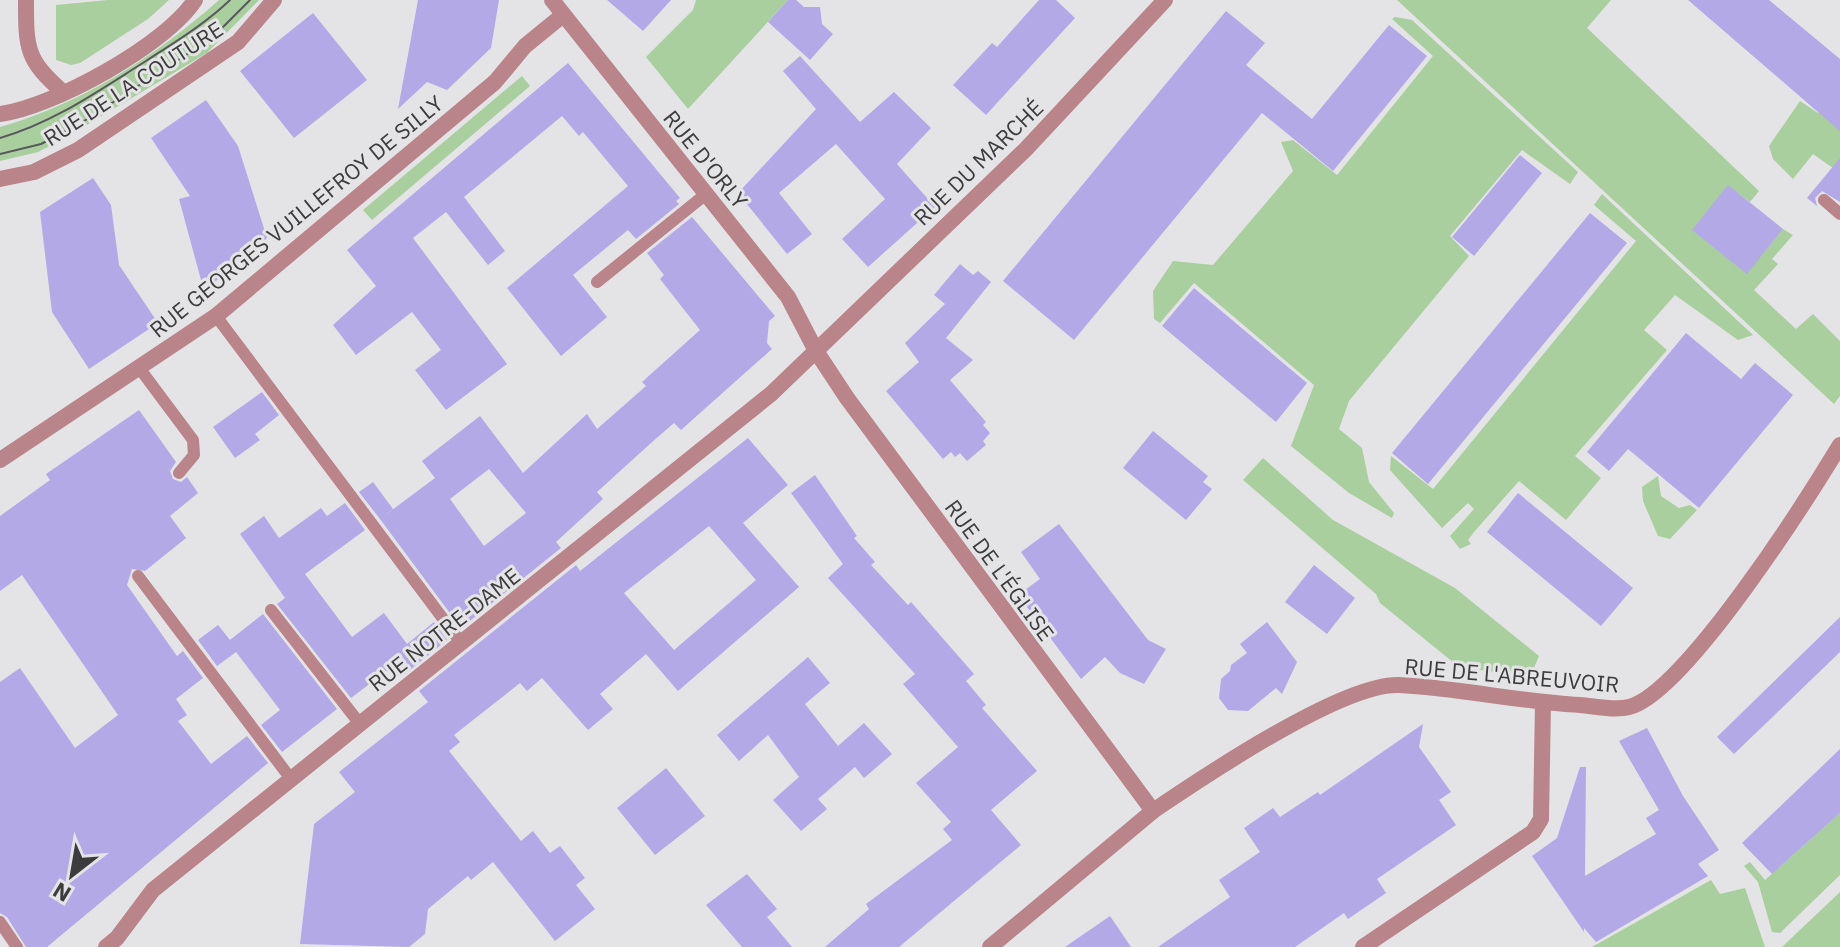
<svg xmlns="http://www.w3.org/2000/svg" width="1840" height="947" font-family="'IBM Plex Sans',sans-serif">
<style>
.grass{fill:#a8cf9d}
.building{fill:#b3a9e6;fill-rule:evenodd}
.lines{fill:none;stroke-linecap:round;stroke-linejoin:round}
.service{stroke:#b9858a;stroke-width:12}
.minor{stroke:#b9858a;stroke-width:16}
.tertiary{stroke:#b9858a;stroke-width:16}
.tram{stroke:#59595b;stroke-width:2}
.labels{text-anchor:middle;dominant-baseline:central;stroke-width:6;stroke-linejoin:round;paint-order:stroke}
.street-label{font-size:22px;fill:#3c3c3d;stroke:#e4e4e6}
</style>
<rect width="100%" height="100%" fill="#e4e4e6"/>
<path class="grass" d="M108,0h61l-21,19 -68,44 -9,2 -15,-5v-55z
M219,0h40l-52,53 -147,88 -22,11 -38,9v-34c81,-23 156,-71 219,-127z
M696,0h92l-100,109 -42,-52 47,-47z
M1397,0h214l-24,28 172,163 -9,11 -22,-16 19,87 36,-44 10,6 -21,24 6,5 -24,26 42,39 17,-15 27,27v55l-6,8z
M1395,17l17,3 166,152 -8,12 -48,-34 -72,86 19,20 -120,145 -10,28 23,19 7,34 25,31 -2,5 -43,-25 -58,-47 23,-61 -120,-102 -34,40 -6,-4 -1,-28 20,-30 40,4 80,-94 -12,-29 12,-2 44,35 96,-119 -41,-37z
M522,76l8,10 -158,134 -9,-10z
M1800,101l18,12 3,-2 19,16v32l-7,9 -20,-14 -20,25 -20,-20 -4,-13z
M1602,194l151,141 -15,5 -63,-45 -31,35 23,20 -92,106 26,22 -35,42 -47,-39 -45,51 -6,8 3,4 -11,5 -10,-13 24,-27 -6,-6 -26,25 -52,-58 1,-14 42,33 203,-248 -42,-36z
M1263,458l70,62 122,68 84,68 -9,21 -71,-10 -79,-64 -4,-9 -133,-114z
M1658,476l3,20 18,12 11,-3 7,5 -27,29 -12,-3 -15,-35 -1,-14z
M1840,813v62l-60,58 -8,-1 -14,-50 -14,-16 6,-4 15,18z
M1711,880l9,14 25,-6 20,59h-173z
M1840,892v55h-58z"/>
<path class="building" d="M418,0h81l-8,48 -44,42 -20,-8 -29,27z
M607,0h64l-28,31z
M788,0h8l8,7h16l2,17 11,10 -23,26 -42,-38z
M1039,0h17l19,18 -89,97 -33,-30 39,-42 5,4z
M1688,0h81l71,59v72z
M1226,11l39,32 -19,22 66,54 77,-94 38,31 -94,115 -71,-58 -188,227 -71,-59z
M313,13l54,67 -73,58 -54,-67z
M800,56l60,66 34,-30 37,36 -34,36 38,43 -67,60 -26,-28 43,-40 -49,-55 -57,49 33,41 -25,20 -49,-61 78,-84 -33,-38z
M568,63l112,135 -4,3 3,3 -43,35 -8,-9 -55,45 34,42 -46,39 -54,-68 121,-102 -45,-54 -4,4 -17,-20 -98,81 41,54 -17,14 -42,-53 -33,26 94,126 -61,46 -31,-40 26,-20 -29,-38 -56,43 -23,-30 43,-39 -29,-36z
M206,100l32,46 29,92 -63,53 -25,-92 11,-3 -39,-58z
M1520,155l22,18 -68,83 -22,-19z
M1840,158v44l-18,-11 -7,7 2,8 -10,-8z
M93,178l18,27 8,60 39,58 -69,46 -37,-57 -12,-100z
M1728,185l55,44 -36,45 -55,-44z
M1590,213l37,30 -199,241 -36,-31z
M692,217l83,99 -6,5 -2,22 5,6 -91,81 -7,-7 -23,20 -54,49 6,7 -47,43 5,6 -100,80 -81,-109 55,-41 -13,-17 58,-45 43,57 64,-59 10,15 49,-43 -4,-4 58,-52 -40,-51 4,-4 -17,-22zM489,469l37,44 -42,33 -34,-47z
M960,264l13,11 5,-4 13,11 -45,56 27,22 -23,20 36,42 -3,3 7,8 -7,8 3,4 -19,16 -7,-8 -5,4 -4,-5 -8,7 -57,-68 33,-29 -14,-19 40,-39 -11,-9z
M1194,288l113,95 -31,39 -114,-96z
M1686,333l55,46 14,-16 38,32 -94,113 -71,-59 -19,22 -22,-19z
M262,392l17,23 -24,19 5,6 -25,18 -22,-31z
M139,410l37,52 -6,9 3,8 8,3 6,-5 11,16 -28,23 16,22 -41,33 -13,-2 -5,16 50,71 6,-5 20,27 -27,21 11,16 -9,6 33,43 36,-28 21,27 -221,184h-21l-19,-30 -7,-4v-231l20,-14 55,80 43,-33 -96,-140 -22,16v-75l50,-36 -4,-6z
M1153,431l55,45 -5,6 9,7 -26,31 -63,-52z
M748,438l40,47 -45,38 56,64 -121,104 -32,-37 -46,40 13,15 -25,21 -46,-52 -15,13 -7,-8 -66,52 6,7 -11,9 72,90 12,-10 17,22 10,-7 25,32 -9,7 19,24 -40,32 -62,-79 -22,18 -3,-4 -40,33 -3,25 -16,13 -109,-3 14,-120 41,-32 -16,-20 89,-70 -9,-11 157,-126 4,6zM709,526l47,54 -82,70 -50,-57z
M815,475l42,61 -3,2 21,24 -4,3 37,40 3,-3 63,72 -8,7 20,24 -4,3 55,63 -46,39 30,35 -122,102h-74l44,-38 -3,-5 86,-64 -9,-11 8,-7 -35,-39 42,-36 -55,-63 12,-10 -87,-96 15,-14 -52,-71z
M373,482l20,27 -13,10 -21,-27z
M1518,493l115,95 -32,38 -114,-94z
M345,503l20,27 -60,44 47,63 32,-24 23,31 27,-22 13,18 -42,34 -8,-11 -46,35 -74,-94 8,-6 -45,-64 24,-18 15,22 42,-30 6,8z
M1059,524l89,116 18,9 -22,35 -24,-11 -15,-16 -24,22 -63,-84 22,-16 -19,-27z
M1314,565l41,33 -28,36 -42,-32z
M263,614l74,95 -55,43 -21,-27 19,-15 -44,-58 -19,14 -19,-26 20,-15 12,15z
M1840,617v35l-106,102 -17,-17z
M1267,622l30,40 -15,32 -6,-6 -28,23 -20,-1 -9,-12 2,-19 9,-8 1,-6 16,-12 -7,-9z
M808,657l22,26 -25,21 33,42 26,-23 28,31 -28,24 -9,-11 -37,32 9,10 -26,22 -28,-31 26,-23 -31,-42 -29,26 -22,-26z
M1423,724l-4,23 32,45 -12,8 17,25 -79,54 9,14 -38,26 -4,-6 -49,34h-137l72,-50 -11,-17 41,-28 -16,-24 29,-20 7,9 38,-25 2,3z
M1647,728l36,68 36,54 -21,14 10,12 -112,66 -12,-14v4l-52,-76 25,-18 23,-71h6l-1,109 71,-42 -10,-16 13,-8 -40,-69z
M1840,749v64l-68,61 -30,-31z
M666,768l39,48 -50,39 -38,-47z
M747,874l30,35 -10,8 25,30h-50l-36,-42z
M1110,916l21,31h-66z"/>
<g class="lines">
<path class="service" d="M1824,200l16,14
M597,282l109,-88
M216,316l246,328
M140,369l53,71 1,15 -15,18
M138,576l153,203
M271,610l89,114
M0,922l17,25"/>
<path class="minor" d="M26,0c0,49 0,60 38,93
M552,0l236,297 28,54
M0,114c53,-7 166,-69 195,-114
M0,179l34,-7 44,-22 160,-108 36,-42
M0,460l216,-144 279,-234 30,-36 38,-31
M1153,811c50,-34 190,-128 246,-126 61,3 121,17 181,20 14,1 35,6 49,2 55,-13 179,-209 211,-262
M1363,947l170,-115 8,-13 2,-116"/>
<path class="tertiary" d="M816,351l31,47 306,413 -163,136
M106,947l11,-9 36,-48 618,-496 255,-245 139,-149"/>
<path class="tram" d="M0,138c55,-16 98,-47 146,-77 29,-19 59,-37 84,-61
M0,154l41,-10 37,-19 134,-87 38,-38"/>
</g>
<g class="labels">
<g class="street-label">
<text transform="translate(133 83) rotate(-33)">RUE DE LA COUTURE</text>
<text transform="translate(706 159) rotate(51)">RUE D'ORLY</text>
<text transform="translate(978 162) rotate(-44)">RUE DU MARCHÉ</text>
<text transform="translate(296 216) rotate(-39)">RUE GEORGES VUILLEFROY DE SILLY</text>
<text transform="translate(1000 570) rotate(54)">RUE DE L'ÉGLISE</text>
<text transform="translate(444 629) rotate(-38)">RUE NOTRE-DAME</text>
<text transform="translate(1512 675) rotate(5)">RUE DE L'ABREUVOIR</text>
</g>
</g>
<g transform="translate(72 875) rotate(211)" stroke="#e4e4e6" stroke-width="6" paint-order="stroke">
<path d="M0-6L14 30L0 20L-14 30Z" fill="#3c3c3d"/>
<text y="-12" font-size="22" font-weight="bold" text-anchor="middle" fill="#3c3c3d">N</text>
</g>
</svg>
